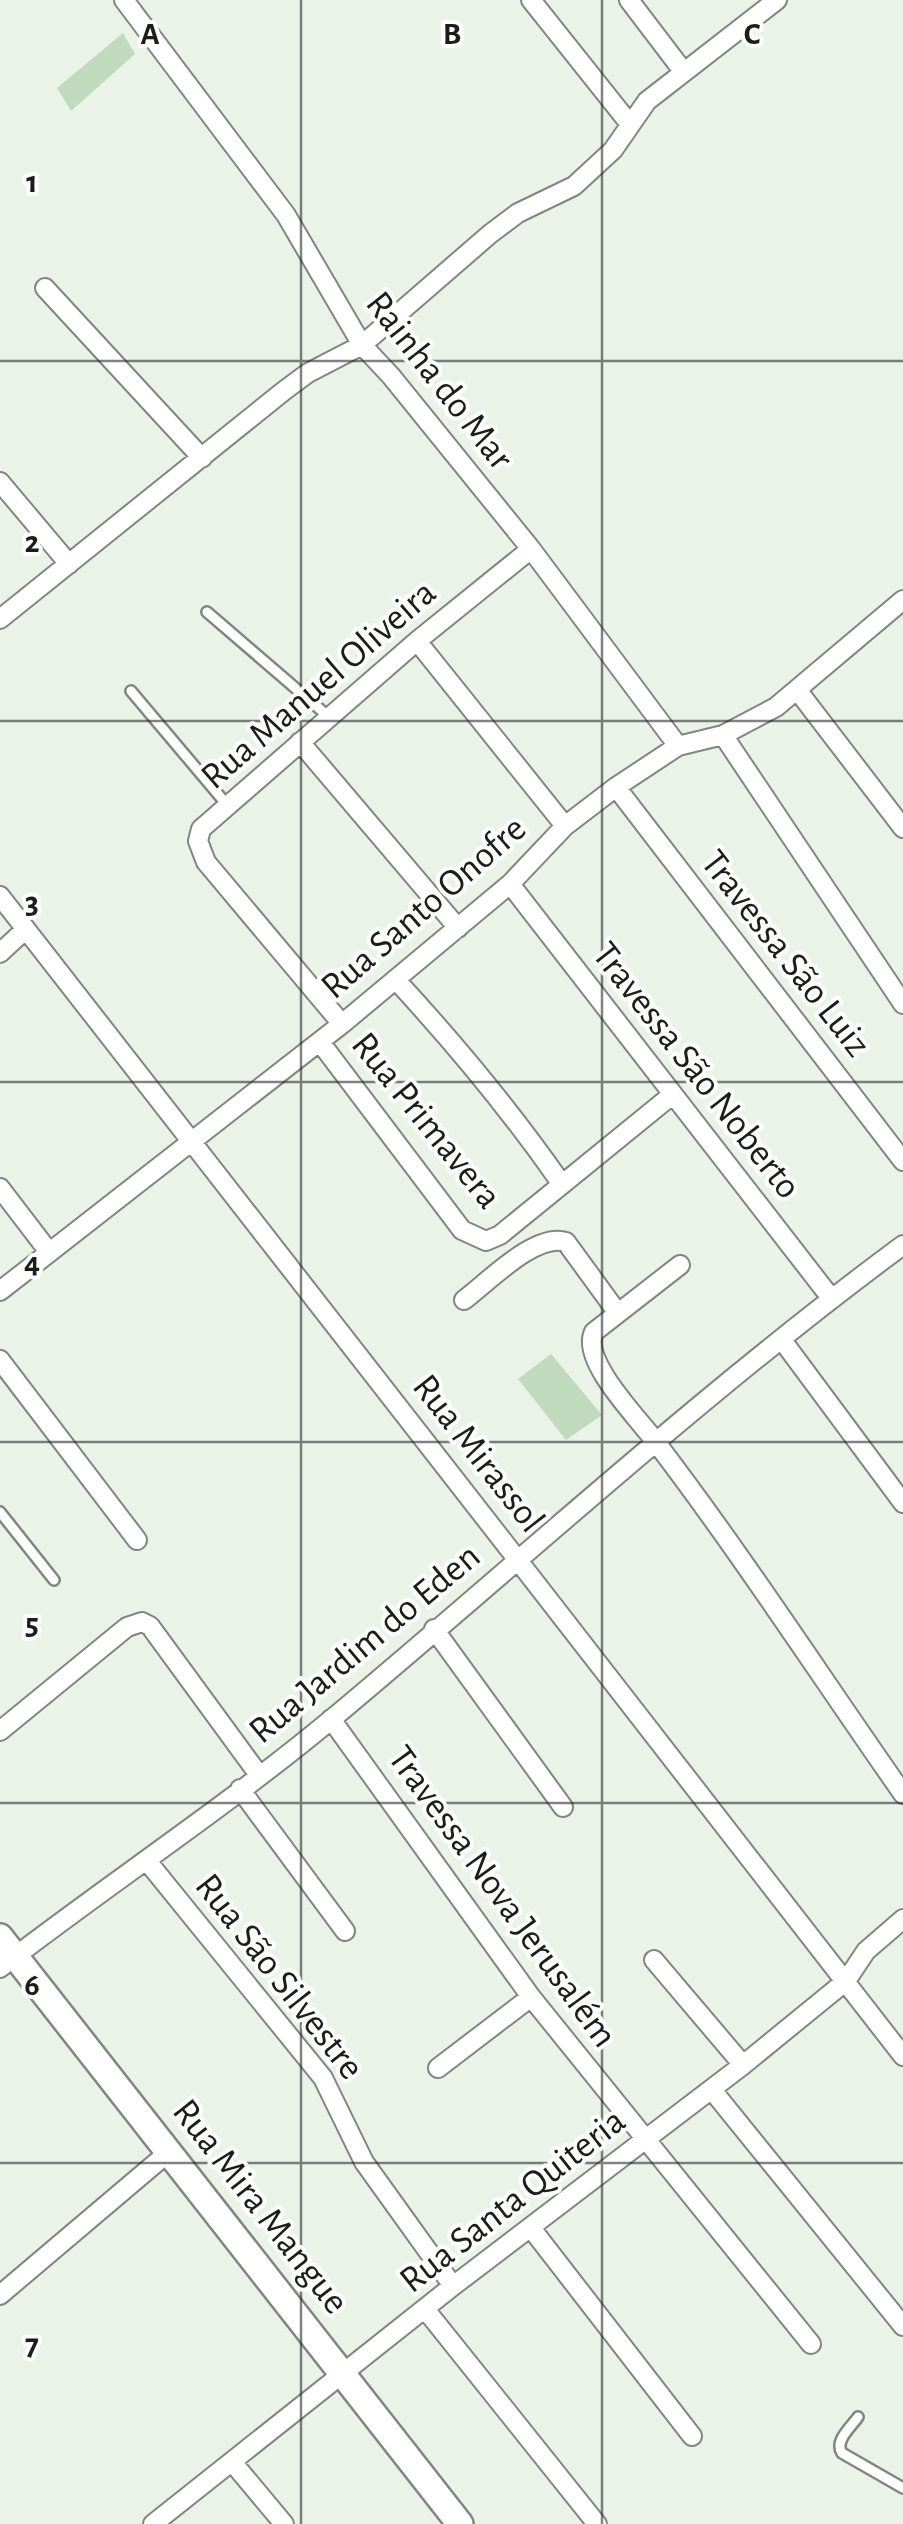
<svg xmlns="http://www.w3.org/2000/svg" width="903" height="2524" font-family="'Alegreya Sans',sans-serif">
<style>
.green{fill:#bfdabc}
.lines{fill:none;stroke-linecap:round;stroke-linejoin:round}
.lane-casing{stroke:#7f877e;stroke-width:14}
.street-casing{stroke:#7f877e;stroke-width:22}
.secondary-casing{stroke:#7f877e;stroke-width:30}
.lane{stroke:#fff;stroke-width:9}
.street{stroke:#fff;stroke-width:18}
.secondary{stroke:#fff;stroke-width:25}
.grid{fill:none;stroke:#1a1d19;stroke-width:2.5;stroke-opacity:0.55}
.labels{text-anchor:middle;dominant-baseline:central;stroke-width:8;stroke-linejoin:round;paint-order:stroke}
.street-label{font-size:38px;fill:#1a1d19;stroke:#fbfffb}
.grid-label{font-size:32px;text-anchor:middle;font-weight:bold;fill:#1a1d19;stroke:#fbfffb;stroke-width:8;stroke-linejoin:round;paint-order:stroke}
</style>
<rect width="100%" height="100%" fill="#ebf3e9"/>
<path class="green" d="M123,33l12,21 -64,57 -14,-23z
M551,1354l51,61 -36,25 -48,-61z"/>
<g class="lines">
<g class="lane-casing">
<path id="lane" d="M207,612l122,105
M131,691l97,115
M0,1512l54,68
M858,2417c-7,10 -24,24 -16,36l61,35"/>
</g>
<g class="street-casing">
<path id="street" d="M124,0l162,215 76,130 29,31 140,173 147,197
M531,0l98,123
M629,0l54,71
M45,288l157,170
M0,482l69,82
M0,619l285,-229 23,-17 54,-28 128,-111 28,-21 56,-27 39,-36 34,-49 130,-101
M417,641l148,185
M798,691l105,137
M723,735l180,269
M300,742l158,186
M616,787l287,374
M510,884l321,414
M0,896c300,387 604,772 903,1160
M0,953l26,-24
M396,980c60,65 114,130 165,203
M342,1024l-136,-162 -8,-21 3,-12 216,-188 114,-92
M320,1042l142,188 24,11 14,-6 172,-140
M0,1188l49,64
M680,1265l-86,67c-14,28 44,86 61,109 87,114 166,236 248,353
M0,1291l342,-267 168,-140 55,-58 51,-39 62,-41 45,-11 53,-28 127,-107
M464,1300c24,-18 72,-68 102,-58l51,70
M782,1340l121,163
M0,1360l137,180
M434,1629l129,178
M331,1719l200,278 280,347
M0,1731l127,-104 15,-5 8,4 109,149
M240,1789l105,142
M147,1861l176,217 41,84 89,124
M654,1960l89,105
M0,1968c110,-85 226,-161 333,-250 189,-158 371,-326 570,-473
M438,2068l93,-71
M712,2090l191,236
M531,2228l161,208
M0,2295l170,-144
M425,2309l172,215
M233,2463l51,61
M153,2524l300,-238 290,-221 103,-84 20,-30 37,-32"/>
</g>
<g class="secondary-casing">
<path id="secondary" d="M0,1937l460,587"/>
</g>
<use href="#lane" class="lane"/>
<use href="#street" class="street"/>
<use href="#secondary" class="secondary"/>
</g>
<path class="grid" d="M301,0v2524M602,0v2524M0,361h903M0,721h903M0,1082h903M0,1442h903M0,1803h903M0,2163h903"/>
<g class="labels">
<g class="street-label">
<text transform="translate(439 381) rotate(52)">Rainha do Mar</text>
<text transform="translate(319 685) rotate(-41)">Rua Manuel Oliveira</text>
<text transform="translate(424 908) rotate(-41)">Rua Santo Onofre</text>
<text transform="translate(785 954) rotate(52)">Travessa São Luiz</text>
<text transform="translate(696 1071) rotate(52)">Travessa São Noberto</text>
<text transform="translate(426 1121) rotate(51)">Rua Primavera</text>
<text transform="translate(478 1454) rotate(52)">Rua Mirassol</text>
<text transform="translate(365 1644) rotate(-40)">Rua Jardim do Eden</text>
<text transform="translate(502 1897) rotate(54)">Travessa Nova Jerusalém</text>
<text transform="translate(279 1977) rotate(52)">Rua São Silvestre</text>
<text transform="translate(513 2201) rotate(-38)">Rua Santa Quiteria</text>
<text transform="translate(260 2207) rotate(52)">Rua Mira Mangue</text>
</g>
</g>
<g class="grid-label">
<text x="150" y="44">A</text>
<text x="452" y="44">B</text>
<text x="752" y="44">C</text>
<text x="32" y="192">1</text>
<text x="32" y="552">2</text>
<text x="32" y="913">3</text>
<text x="32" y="1273">4</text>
<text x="32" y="1634">5</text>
<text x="32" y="1995">6</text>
<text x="32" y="2355">7</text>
</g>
</svg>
